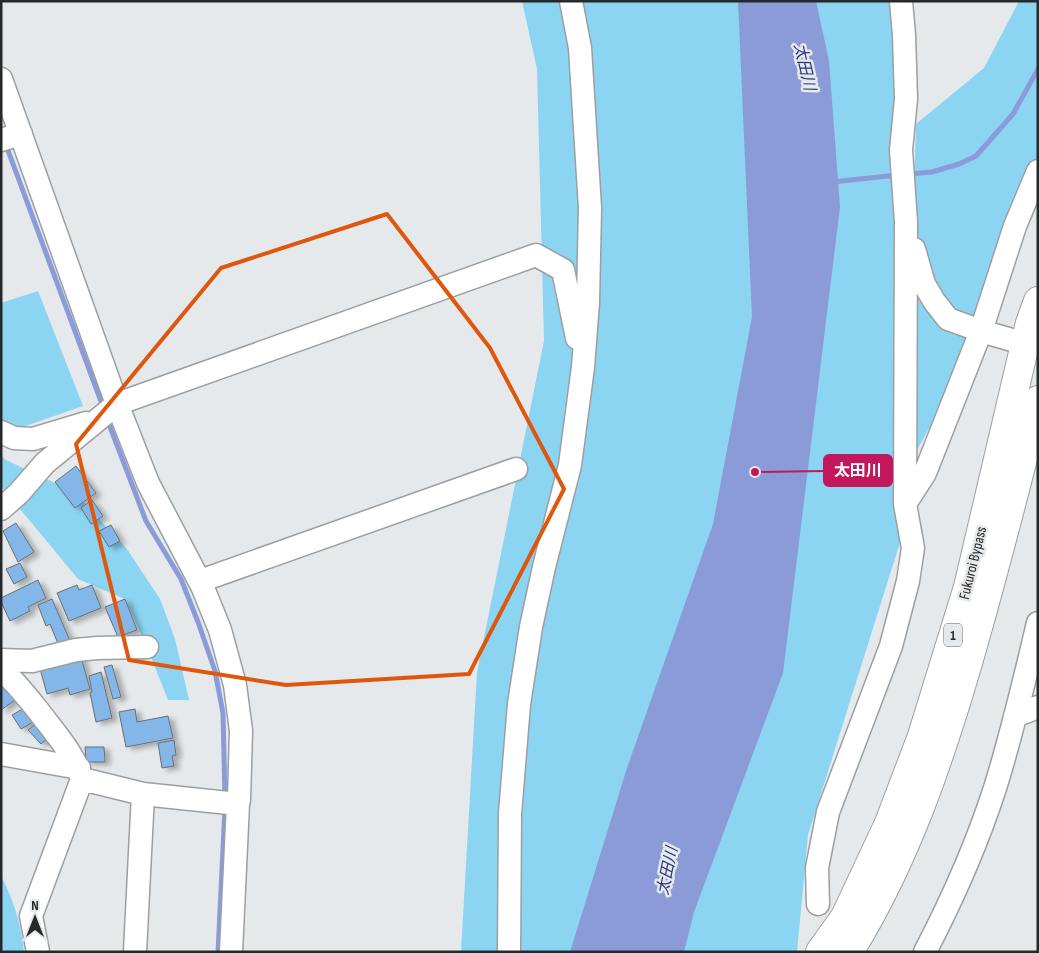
<svg xmlns="http://www.w3.org/2000/svg" width="1039" height="953" font-family="'Sofia Sans Condensed','Noto Sans JP',sans-serif">
<style>
.green{fill:#8bd4f2}
.water{fill:#8a9bd8}
.lines{fill:none;stroke-linecap:round;stroke-linejoin:round}
.stream{stroke:#8a9bd8;stroke-width:5}
.building{fill:#83b6e9;stroke:#6c6e71;filter:url(#shadow)}
.minor-casing{stroke:#9c9fa1;stroke-width:25}
.highway-casing{stroke:#9c9fa1;stroke-width:30}
.minor{stroke:#fff;stroke-width:22}
.highway{stroke:#fff;stroke-width:28}
.marked{fill:none;stroke:#de570d;stroke-width:4;stroke-linejoin:round}
.labels{text-anchor:middle;dominant-baseline:central;stroke-width:5;stroke-linejoin:round;paint-order:stroke}
.shield{fill:#e5e9eb;stroke:#606263;stroke-width:1}
.shield-label{font-size:14px;font-weight:bold;fill:#272829}
.street-label{font-size:15px;fill:#272829;stroke:#e5e9eb}
.water-label{font-size:16px;font-style:italic;fill:#2b367e;stroke:#e5e9eb}
.leader{fill:none;stroke:#c2185b;stroke-width:2}
.callout-dot{fill:#c2185b;stroke:#e5e9eb;stroke-width:2}
.callout{fill:#c2185b;stroke:#c2185b;stroke-width:2}
.callout-label{font-size:16px;text-anchor:middle;font-weight:bold;fill:#fff}
</style>
<defs>
<filter id="shadow"><feDropShadow dx="5.5" dy="3" stdDeviation="2.5" flood-color="#0004"/></filter>
</defs>
<rect width="100%" height="100%" fill="#e5e9eb"/>
<path class="green" d="M522,1h372l13,428 9,-305 68,-56 35,-67h19v178l-62,165 -69,124 1,49 -100,318 -11,117h-336l16,-280 67,-331 -7,-272z
M38,291l45,115 -69,24 -13,-5v-122z
M1,455l5,5 68,32 53,57 33,50 15,40 14,61h-21l-21,-53 -22,-48 -47,-20 -77,-93z
M1,876c13,24 20,49 23,76h-23z"/>
<path class="water" d="M738,1h78l13,60 11,146 -57,466 -89,239 -10,40h-114l57,-184 86,-244 39,-207z"/>
<g class="lines">
<path class="stream" d="M6,145l97,262
M909,174l23,-2 27,-8 17,-8 37,-42 25,-45
M832,182l66,-7
M107,419l39,102 35,58 17,43 17,49 8,42 2,84
M218,952l7,-144"/>
</g>
<path class="building" d="M76,466l20,27 -21,15 -20,-26z
M92,500l11,16 -12,8 -10,-16z
M16,523l18,29 -16,10 -15,-31z
M111,525l9,16 -11,6 -10,-16z
M20,563l7,14 -13,7 -8,-15z
M38,580l8,18 -18,9 2,4 -20,10 -9,-19v-4z
M77,585l2,5 13,-5 9,23 -32,13 -12,-28z
M52,599l18,42 -11,5 -9,-22 -4,2 -8,-21z
M125,599l12,31 -19,7 -13,-30z
M80,654l10,35 -20,6 -2,-7 -21,6 -8,-29z
M112,665l9,32 -8,2 -9,-32z
M101,672l11,46 -16,4 -6,-29 2,-1 -3,-16z
M3,684l12,16 -14,10v-25z
M26,707l9,14 -14,8 -9,-14z
M135,709l2,13 31,-6 5,22 -47,9 -7,-35z
M37,723l11,15 -7,6 -13,-14z
M174,740l2,15 -4,1 2,10 -12,2 -4,-25z
M85,747h19l1,15h-19z"/>
<g class="lines">
<g class="minor-casing">
<path id="minor" d="M1,79l116,325 31,79 55,105 17,42 15,55 6,46 -2,69 -1,4 -7,148
M1,140l20,-6
M914,249l10,35 10,17 14,18 33,12 31,9
M1,432l13,6 19,1 53,-16
M905,504l20,-31 56,-142 34,-105 23,-55
M1,509l18,-16 26,-30 72,-59 419,-149 27,15 14,68
M200,581l316,-112
M1,660l31,1 44,-11 21,-2 50,-1
M1,669c15,13 27,29 39,44 16,21 34,41 42,66l-51,137 7,36
M1015,716l23,-9
M1,754l78,14
M82,779l61,15 95,10
M818,904l-1,-36 11,-56 63,-166 17,-65 5,-33 -8,-44 1,-282 -5,-72 5,-51 -2,-64 -3,-34
M135,952l8,-158
M509,952l1,-138 9,-110 12,-77 13,-60 26,-102 13,-98 5,-65 2,-94 -10,-160 -9,-47
M925,952c27,-52 52,-108 70,-164 17,-54 30,-110 43,-165"/>
</g>
<g class="highway-casing">
<path id="highway" d="M820,952l25,-35 44,-94 33,-87 46,-149 62,-264 8,-22
M849,952c55,-88 89,-187 118,-286 26,-88 48,-177 71,-266"/>
</g>
<use href="#minor" class="minor"/>
<use href="#highway" class="highway"/>
</g>
<path class="marked" d="M387,214l103,134 74,141 -95,185 -183,11 -157,-25 -53,-216 145,-176z"/>
<g class="labels">
<rect class="shield" x="944" y="623.5" width="18" height="23" rx="4"/>
<g class="shield-label">
<text x="953" y="635">1</text>
</g>
<g class="street-label">
<text transform="translate(973 563) rotate(-76)">Fukuroi Bypass</text>
</g>
<g class="water-label">
<text transform="translate(804 67) rotate(77)">太田川</text>
<text transform="translate(668 871) rotate(-78)">太田川</text>
</g>
</g>
<path class="leader" d="M755 472L824 471"/>
<circle class="callout-dot" cx="755" cy="472" r="5"/>
<rect class="callout" x="824" y="455" width="68" height="31" rx="5"/>
<g class="callout-label">
<text x="858" y="476">太田川</text>
</g>
<rect width="1039" height="953" fill="none" stroke="#272829" stroke-width="5"/>
<g transform="translate(35 918)" stroke="#e5e9eb" stroke-width="4" paint-order="stroke">
<path d="M0-4L9 19L0 12L-9 19Z" fill="#272829"/>
<text y="-8" font-size="14" font-weight="bold" text-anchor="middle" fill="#272829">N</text>
</g>
</svg>
